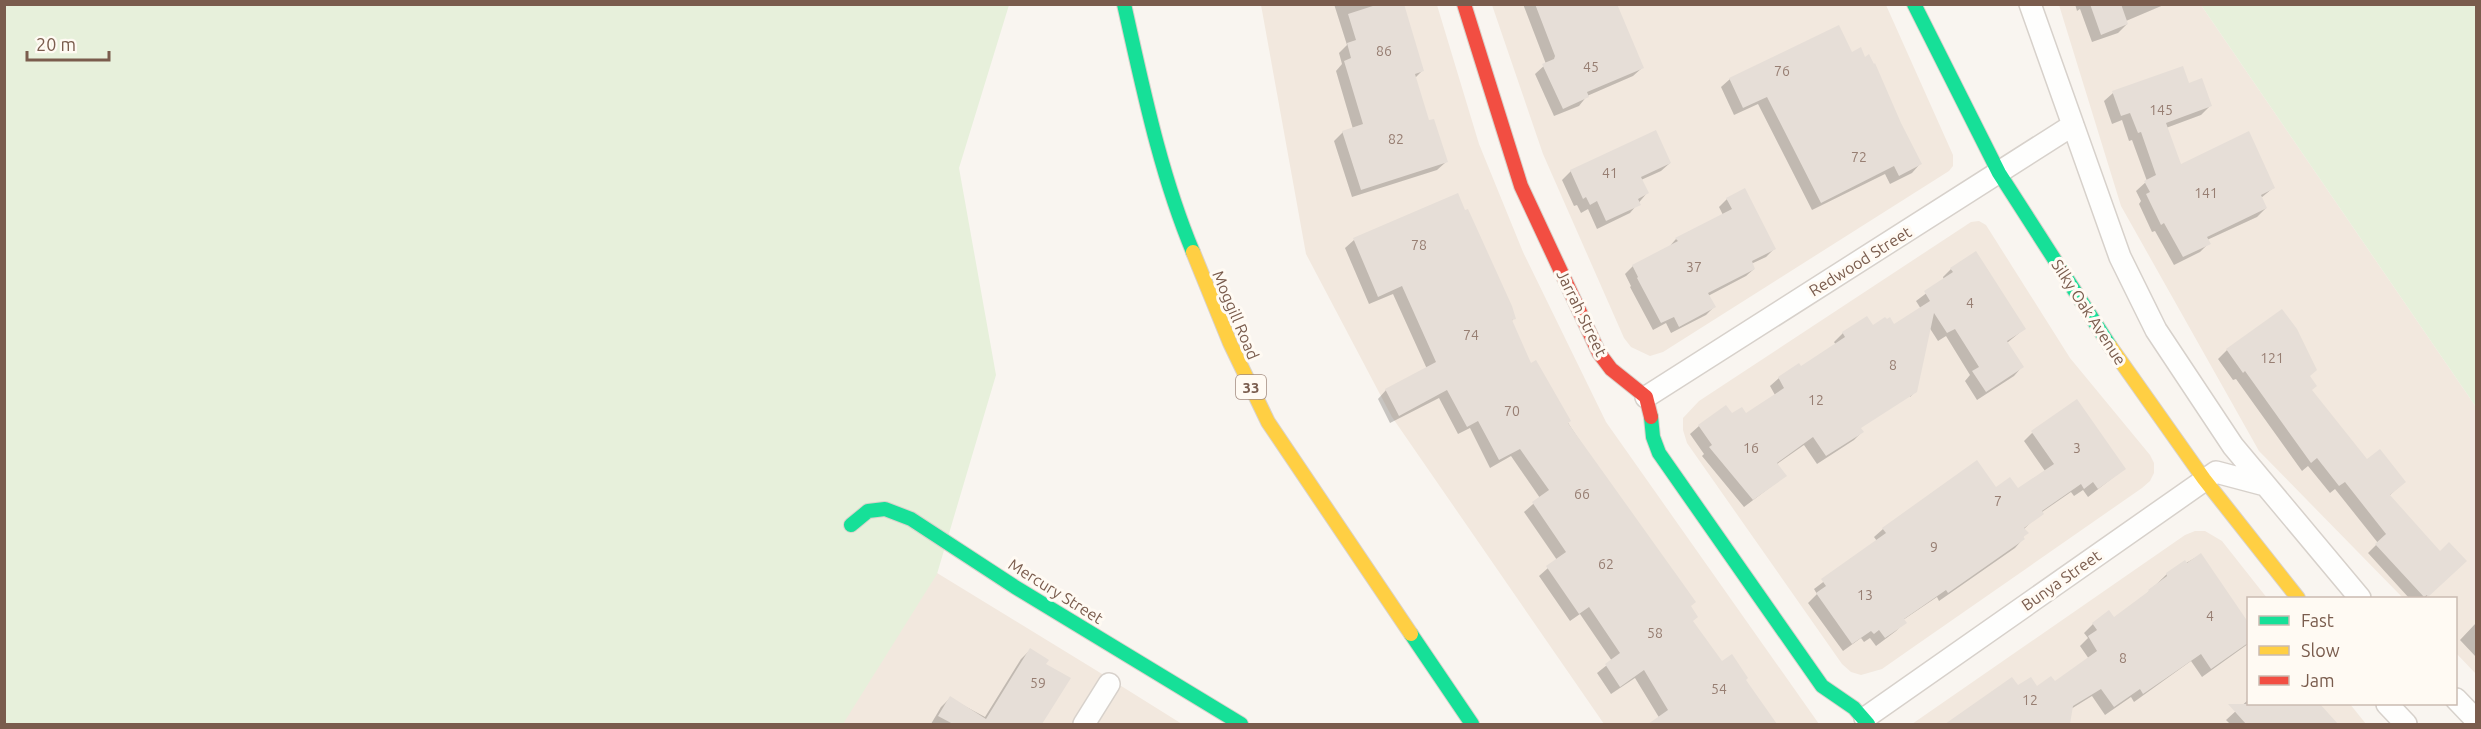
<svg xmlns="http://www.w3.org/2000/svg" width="2481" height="729" font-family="Ubuntu,sans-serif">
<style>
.residential{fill:#f2e8de}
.green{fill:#e7f0db}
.shadow{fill:#0003}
.building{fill:#e6ded7}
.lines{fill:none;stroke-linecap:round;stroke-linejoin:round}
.street-casing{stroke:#d7d1cb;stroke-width:24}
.fast-casing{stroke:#d9d2cb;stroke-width:16}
.slow-casing{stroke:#d9d2cb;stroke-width:16}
.jam-casing{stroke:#d9d2cb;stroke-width:16}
.street{stroke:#fefefd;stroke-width:21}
.fast{stroke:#16e098;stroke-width:14}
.slow{stroke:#ffcf43;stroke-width:14}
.jam{stroke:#f24e42;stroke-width:14}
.labels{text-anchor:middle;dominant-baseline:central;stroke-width:6;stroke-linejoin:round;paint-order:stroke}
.number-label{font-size:14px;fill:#977e72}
.shield{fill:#fffaf3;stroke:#a28b7f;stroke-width:1.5}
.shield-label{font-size:15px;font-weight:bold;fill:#7a5c4d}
.street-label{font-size:16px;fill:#7a5c4d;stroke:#fffaf3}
</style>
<rect width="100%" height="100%" fill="#f9f5f0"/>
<path class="residential" d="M1261,5h176l42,139 44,108 83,170 213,302h-215l-212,-307 -86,-163z
M1492,5h394l67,150v11l-4,5 -286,181 -13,4 -19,-9 -7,-9 -81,-184z
M2059,5h142l275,402v267l-20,-21v-55h-53l-144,-147 -138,-245z
M1979,221l7,4 84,133 80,97 4,8v10l-4,8 -8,7 -230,160 -30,21 -21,6 -10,-3 -9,-8 -155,-221 -4,-13v-12l16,-17 272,-179z
M2195,531h10l17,10 45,57h-19v106h102l16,20h-454l273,-189z
M870,532l224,137 88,55h-431z"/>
<path class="green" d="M4,5h1005l-50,163 37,207 -59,199 -94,150h-838z
M2201,5h275v402z"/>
<path class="shadow" d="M1334,4h68l21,66 -8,8 13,44 18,40 -9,8 -85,27 -18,-56 9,-9 10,-3 -17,-58 6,-7 -3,-11 8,-8z
M1523,4h92l27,64 -9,8 -46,20 -8,10 -25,10 -19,-42 11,-10z
M2075,4h91l-40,17 1,3 -9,9 -26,9 -12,-33 -3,2z
M1851,54l13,5 56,105 -8,9 -22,11 -5,-10 -73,36 -54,-106 -24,11 -13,-28 9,-8z
M2188,85l22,21 -9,9 -35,13 14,38 93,22 -12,10 5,10 -9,9 -50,23 2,3 -9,9 -26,13 -19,-34 -3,1 -13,-28 2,-3 -5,-10 11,-10 -15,-41 -3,1 -7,-21 -10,4 -8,-23 9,-8z
M1670,163l-9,8 -20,9 6,13 -17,20 -33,16 -9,-20 -7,4 -4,-8 -3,1 -12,-26 9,-9z
M1457,195l57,123 -3,4 19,43 159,242 3,14 30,42 22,17 31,44h-121l6,-5 -25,-41 -24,16 -14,-21 15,-12 -32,-47 -10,7 -31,-45 18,-16 -33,-48 16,-14 -29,-42 -21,12 -20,-40 -12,6 -19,-36 -49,25 -12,-24 8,-9 41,-21 -34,-75 -24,10 -24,-56 9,-8z
M1727,199l47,50 -8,8 -15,7 3,5 -8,7 -38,20 6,11 -8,8 -35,18 -5,-10 -13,7 -23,-43 1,-1 -6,-12 8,-8 36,-19 7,-8 47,-24 -4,-8z
M1951,269l73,60 -17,14 15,24 -8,9 -37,24 -12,-19 5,-6 -24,-39 -8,5 -9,-14 -13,64 -6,6v-2l-56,35 8,2 -8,8 -37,24 -13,-19 -27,19 8,12 -41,31 -42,-51 2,-2 -14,-20 9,-8 33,-10h14l29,-21 -5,-9 9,-8 21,-10 36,-23 -2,-3 9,-9 30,-6 21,-1 27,-17 -5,-8 28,-21 -1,-3z
M2227,350l82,27 2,14 56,70 37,21 -15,14 67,74 -31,28h-16l-41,-45 10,-10 -43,-54 -5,4 -22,-27 -6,5 -66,-92 -3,1 -15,-21z
M2032,433l92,36 -36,28 -5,-7 -9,6 -3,-4 -29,20 -18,17 -1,10 -8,9 -76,53 -2,-4 -34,23 2,2 -9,9 -20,15 -6,-8 -6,4 -3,-4 -18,13 -35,-48 9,-9 -3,-5 63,-48 -3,-4 9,-8 112,-40 22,1 28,-19 -21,-30z
M2200,555l48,69v20l-46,33 -11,-16 -57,41 -3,-5 -26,18 -13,-19 -21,13 -2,15h-121l64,-44 6,7 19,1 17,-5 35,-24 -9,-13 8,-8 -4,-5 9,-9 21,-5 26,-19 27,-26z
M2476,623v34l-16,-17z
M1030,650l14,14 25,15 -28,45h-110l10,-17 9,-9 35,19 36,-58z
M2248,700v4h71l17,20h-106l-4,-4z"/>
<path class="building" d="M1379,4h25l20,67 -9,3 14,46 5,-1 14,43 -87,28 -19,-59 21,-7 -19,-63 7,-3 -4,-15 9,-3 -8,-26z
M1535,4h82l27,64 -57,24 2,5 -26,12 -21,-45 12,-5 1,-3z
M2090,4h31l7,20 -27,11z
M1839,25l13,27 9,-5 4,10 4,-3 5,10 1,-1 26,60 21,41 -23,12 -5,-10 -73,37 -54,-106 -24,11 -14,-30z
M2183,66l6,17 13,-5 10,28 -46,17 15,41 68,-33 26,57 -14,7 6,13 -60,29 4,7 -28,13 -19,-34 -3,2 -15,-31 4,-2 -6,-11 12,-6 -15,-43 -3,1 -8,-20 -9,3 -9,-25z
M1656,130l15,33 -30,14 8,16 -11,6 3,6 -35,16 -9,-20 -7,4 -4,-8 -3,2 -13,-29z
M1745,188l31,61 -24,12 3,8 -47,24 8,14 -37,20 -5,-10 -13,6 -24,-45 1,-1 -6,-12 46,-24 -3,-3 57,-29 -6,-11z
M1458,193l7,17 3,-1 44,97 4,13 -4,1 19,43 5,-3 35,61 -3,2 128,179 -5,4 7,11 -5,4 29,40 10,-7 16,24 -2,2 31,44h-129l20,-14 -24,-40 -24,17 -15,-23 15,-11 -31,-46 -10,7 -33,-48 20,-14 -34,-50 17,-12 -29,-41 -21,11 -21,-39 -11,6 -20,-37 -48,26 -14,-27 51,-27 -34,-76 -24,11 -25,-59z
M1976,251l50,78 -19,12 17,26 -38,25 -14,-21 7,-4 -24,-38 -8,4 -13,-20 -17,79 -56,36 3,4 -38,24 -13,-19 -36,26 10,13 -34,24 -44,-53 3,-2 -14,-20 28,-20 6,8 10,-6 4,6 38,-25 -6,-11 21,-14 2,3 44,-29 -3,-5 25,-16 6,9 12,-8 2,2 3,-2 4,7 36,-23 -6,-10 29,-19 -3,-4z
M2282,309l15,20 20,41 -7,6 7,10 -5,4 55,69 13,-10 26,33 -16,13 50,56 9,-9 18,19 -39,36 -1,-2 -3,2 -49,-53 11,-10 -41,-52 -6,4 -22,-28 -6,5 -66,-92 -2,2 -17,-24z
M2077,399l49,70 -28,20 -5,-7 -9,7 -3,-5 -39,27 2,3 -20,14 5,5 -6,4 2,2 -77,54 -2,-3 -42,29 3,4 -22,15 -6,-8 -5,4 -3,-3 -19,13 -36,-51 10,-7 -5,-7 65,-46 -4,-5 95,-68 19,27 14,-10 8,11 36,-24 -23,-33z
M2201,553l47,69v21l-37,26 -10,-15 -58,40 -3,-5 -26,18 -13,-18 -28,17 -3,18h-125l67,-47 6,8 13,-8 6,9 14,-10 4,5 42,-30 -9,-15 9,-6 -5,-7 17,-13 5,7 35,-26 -1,-1 19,-14 -1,-3 19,-13 2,3z
M1030,648l19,12 -3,4 25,14 -29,46h-89l-15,-8 12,-20 36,23z
M2228,704h92l18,20h-92z"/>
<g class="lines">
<g class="street-casing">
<path id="street" d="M2030,4l90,253 36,73 77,116 127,152
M1646,397l427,-272
M2456,699l20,21
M2387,704l19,20
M1865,718l351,-246 49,13
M1084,724l25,-40"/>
</g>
<g class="fast-casing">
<path id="fast" d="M1124,4c19,84 36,169 69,248
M1914,4l85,169 111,173
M1651,417l2,20 6,16 163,233 32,22 14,16
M851,525l17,-14 17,-2 26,10 104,68 226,137
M1411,634l61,90"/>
</g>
<g class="slow-casing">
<path id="slow" d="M1193,252l37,91 38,79 143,212
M2110,346l94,133 94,119"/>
</g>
<g class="jam-casing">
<path id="jam" d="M1464,4l57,182 78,167 12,16 35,28 5,20"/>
</g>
<use href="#street" class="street"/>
<use href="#fast" class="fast"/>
<use href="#slow" class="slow"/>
<use href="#jam" class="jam"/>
</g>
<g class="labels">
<g class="number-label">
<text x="1384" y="51">86</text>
<text x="1591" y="67">45</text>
<text x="1782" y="71">76</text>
<text x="2161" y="110">145</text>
<text x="1396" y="139">82</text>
<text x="1859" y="157">72</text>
<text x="1610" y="173">41</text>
<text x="2206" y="193">141</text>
<text x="1419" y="245">78</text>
<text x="1694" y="267">37</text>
<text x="1970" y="303">4</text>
<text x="1471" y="335">74</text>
<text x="2272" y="358">121</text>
<text x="1893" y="365">8</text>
<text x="1816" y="400">12</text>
<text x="1512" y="411">70</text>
<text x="1751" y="448">16</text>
<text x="2077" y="448">3</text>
<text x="1582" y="494">66</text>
<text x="1998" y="501">7</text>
<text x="1934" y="547">9</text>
<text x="1606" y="564">62</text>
<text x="1865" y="595">13</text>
<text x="2210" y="616">4</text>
<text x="1655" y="633">58</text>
<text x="2123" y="658">8</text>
<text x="1038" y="683">59</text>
<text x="1719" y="689">54</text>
<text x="2030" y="700">12</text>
</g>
<rect class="shield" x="1236" y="375" width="30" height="24" rx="4.5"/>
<g class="shield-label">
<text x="1251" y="387">33</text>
</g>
<g class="street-label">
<text transform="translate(1860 261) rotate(-32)">Redwood Street</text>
<text transform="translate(2089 312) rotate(57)">Silky Oak Avenue</text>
<text transform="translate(1582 313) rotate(64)">Jarrah Street</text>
<text transform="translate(1236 315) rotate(67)">Moggill Road</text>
<text transform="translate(2061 580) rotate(-35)">Bunya Street</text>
<text transform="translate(1056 591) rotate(32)">Mercury Street</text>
</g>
</g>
<rect width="2481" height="729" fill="none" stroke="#7a5c4d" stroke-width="12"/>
<rect x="2247" y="597" width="210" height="108" fill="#fffaf3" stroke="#cabbb1" stroke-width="1.5"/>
<rect x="2259" y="616" width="30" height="9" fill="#16e098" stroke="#cabbb1" stroke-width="1.5"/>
<text x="2301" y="627" font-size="18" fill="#7a5c4d">Fast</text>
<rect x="2259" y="646" width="30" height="9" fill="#ffcf43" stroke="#cabbb1" stroke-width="1.5"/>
<text x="2301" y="657" font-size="18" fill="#7a5c4d">Slow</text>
<rect x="2259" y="676" width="30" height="9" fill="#f24e42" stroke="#cabbb1" stroke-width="1.5"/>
<text x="2301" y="687" font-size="18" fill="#7a5c4d">Jam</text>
<path d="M27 51v9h82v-9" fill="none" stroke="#7a5c4d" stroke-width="3"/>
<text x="36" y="51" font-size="18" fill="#7a5c4d" stroke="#fffaf3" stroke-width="4.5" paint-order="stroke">20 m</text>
</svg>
